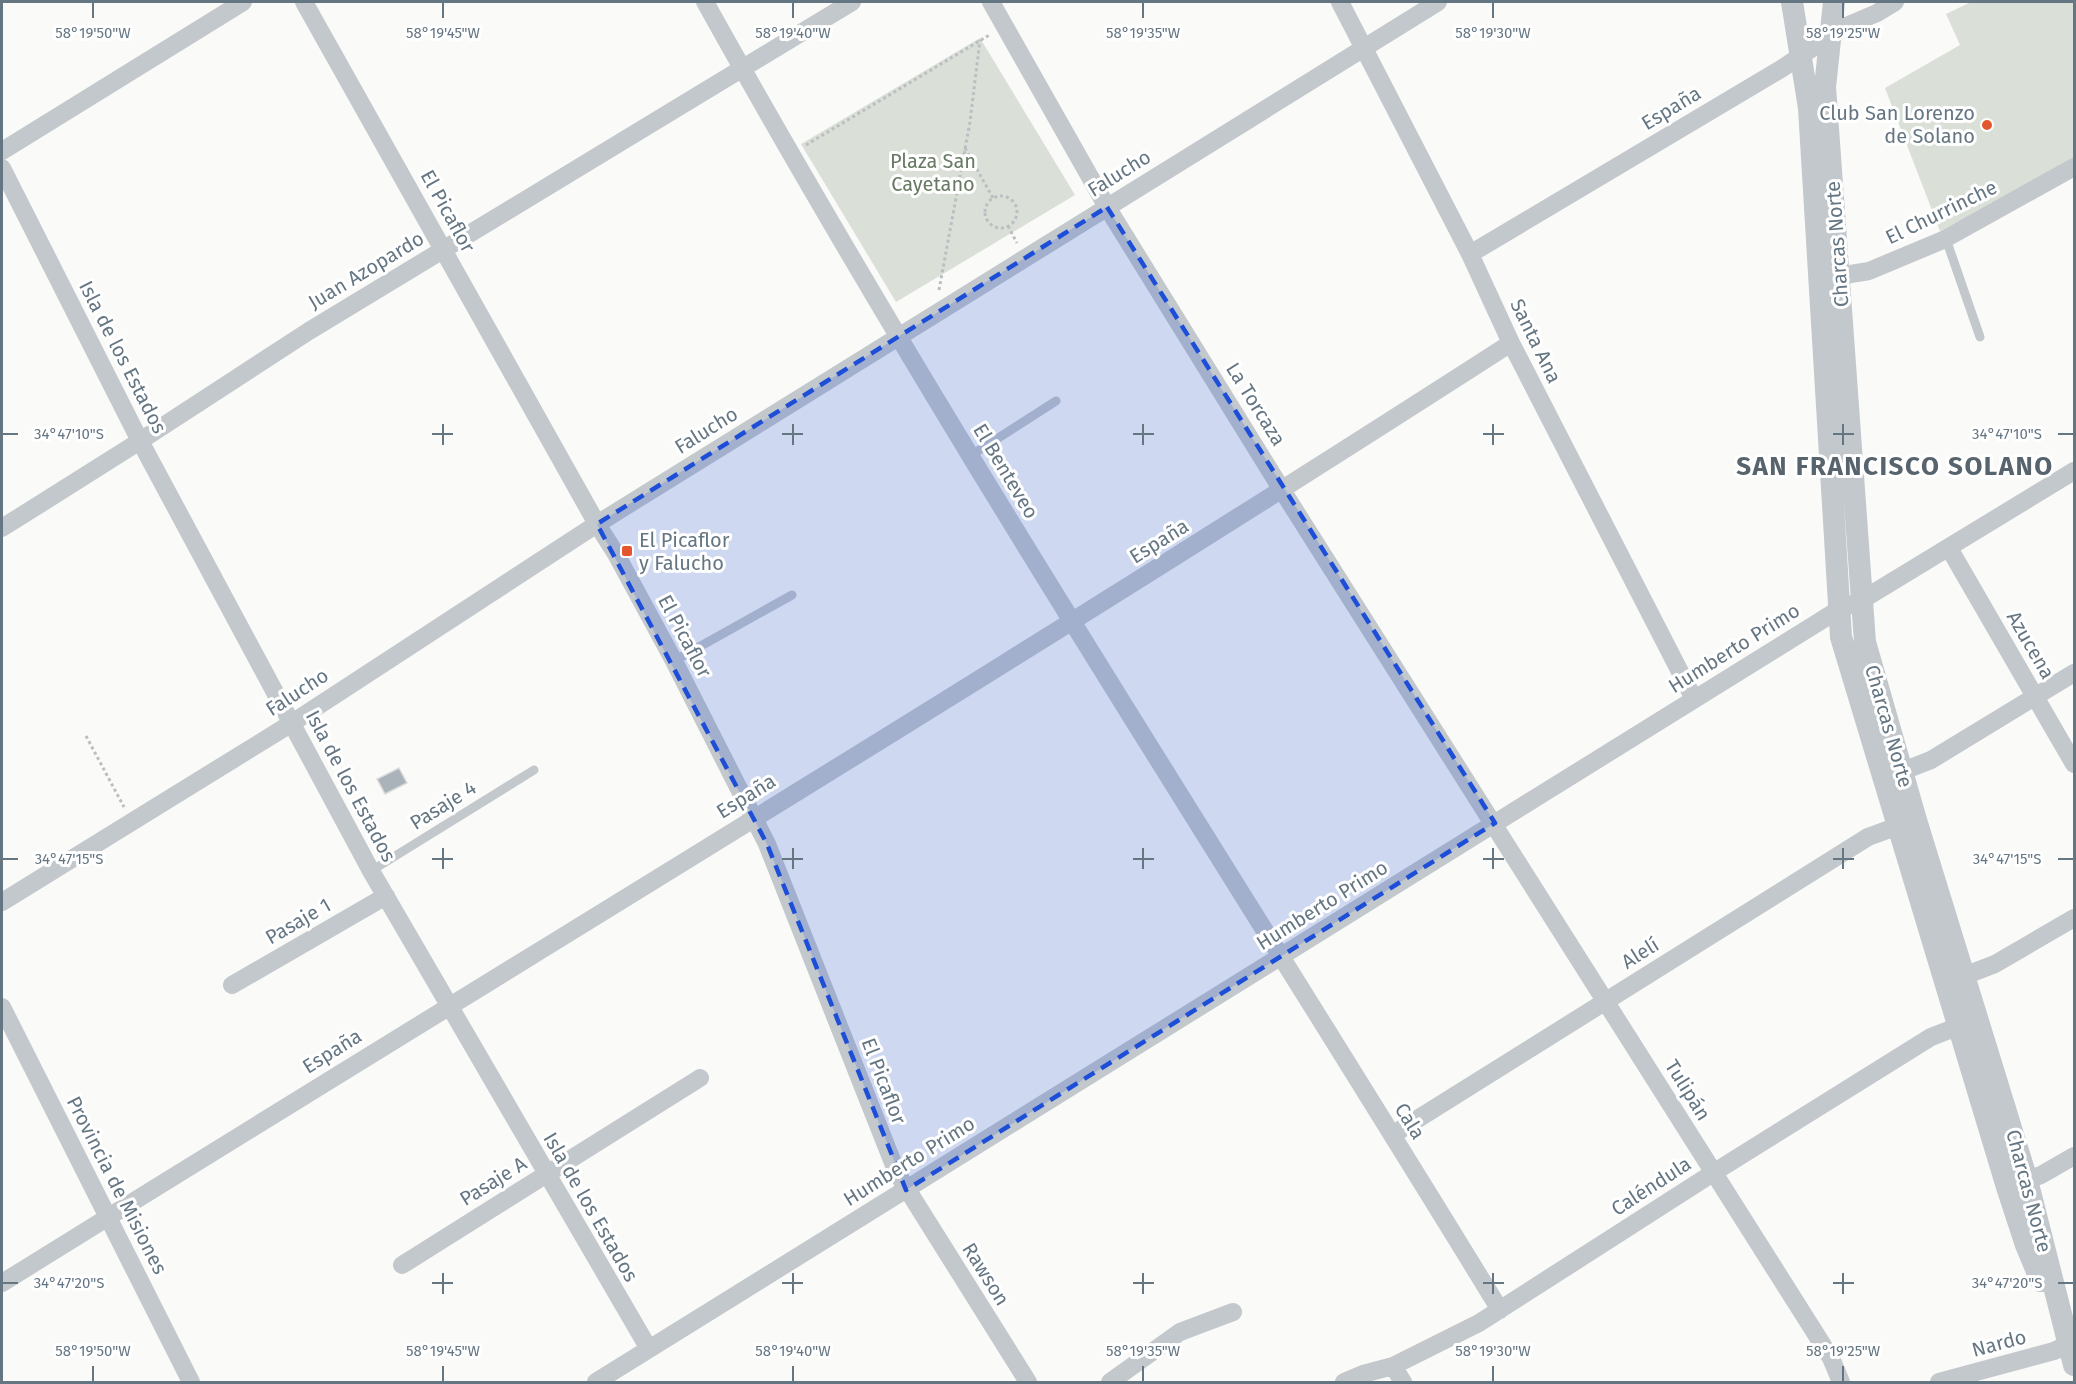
<svg xmlns="http://www.w3.org/2000/svg" width="2076" height="1384" font-family="'Fira Sans',sans-serif">
<style>
.green{fill:#dadfd7}
.building{fill:#aab3b9;stroke:#dcdcda;stroke-width:1.5}
.lines{fill:none;stroke-linecap:round;stroke-linejoin:round}
.path{stroke:#bbbfc2;stroke-width:3;stroke-dasharray:3 3;stroke-linecap:butt}
.service{stroke:#c3c8cc;stroke-width:9}
.minor{stroke:#c3c8cc;stroke-width:18}
.tertiary{stroke:#c3c8cc;stroke-width:22}
.marked{fill:#1d4ed8;fill-opacity:0.2;stroke:#1d4ed8;stroke-width:4.5;stroke-dasharray:12 8;stroke-linejoin:round}
.ticks{fill:none;stroke:#657683;stroke-width:2}
.poi-dot{fill:#e4572e;stroke:#fff;stroke-width:2}
.labels{text-anchor:middle;dominant-baseline:central;stroke-width:6;stroke-linejoin:round;paint-order:stroke}
.street-label{font-size:20px;fill:#657683;stroke:#fff}
.poi-label{font-size:20px;fill:#657683;stroke:#fff;text-anchor:end}
.park-label{font-size:20px;fill:#687a64;stroke:#fff}
.district-label{font-size:26px;font-weight:bold;letter-spacing:1.5px;fill:#57646e;stroke:#fff}
.ticks-label{font-size:15px;text-anchor:middle;fill:#657683;stroke:#fff;stroke-width:6;stroke-linejoin:round;paint-order:stroke}
</style>
<rect width="100%" height="100%" fill="#fafaf8"/>
<path class="green" d="M1971,2h103v160l-134,69 -55,-143 75,-43 -14,-31z
M980,38l95,157 -179,107 -95,-158z"/>
<path class="building" d="M399,768l8,15 -22,11 -8,-15z"/>
<g class="lines">
<path class="path" d="M806,145l185,-111
M965,148l28,50
M985 212a16 16 0 1 1 32 0a16 16 0 1 1-32 0Z
M1008,226l9,17
M939,290l31,-168 10,-82
M86,736l38,71"/>
<path class="service" d="M1946,239l34,98
M970,456l86,-55
M674,661l118,-66
M371,871l163,-101"/>
<path class="minor" d="M304,2l293,522 19,30 58,107 93,183 130,329 131,209
M705,2c248,446 529,872 795,1308
M991,2l116,205 175,283 549,868 10,24
M1340,2l130,252 41,89 183,356
M2,151l241,-149
M2,168l138,273 231,430 278,478
M1470,254l311,-185 63,-42 33,-14 18,-11
M1826,278l43,-7 74,-31 131,-73
M2,528l138,-87 169,-110 543,-329
M1949,548l125,216
M1890,776l41,-16 143,-87
M2,902l290,-179 305,-199 841,-522
M1951,981l44,-17 79,-46
M232,985l154,-89
M2,1007l189,375
M1392,1135l476,-298 41,-15
M2014,1185l27,-10 33,-19
M402,1265l298,-187
M2,1283c503,-313 1011,-619 1509,-940
M1393,1366l10,16
M596,1382l1242,-772 24,-10 212,-129
M1110,1382l70,-50 53,-20
M1344,1382l19,-8 30,-8 86,-43 234,-150 218,-136 26,-10 13,-1
M1939,1382l115,-31 15,-7"/>
<path class="tertiary" d="M1792,2l17,106 32,529 166,550 19,58 15,36
M1834,2l-9,85 40,555 51,178 111,360 47,185"/>
</g>
<path class="marked" d="M1107,207l388,616 -589,367 -139,-346 -170,-320z"/>
<path class="ticks" d="M93,3v15M443,3v15M793,3v15M1143,3v15M1493,3v15M1843,3v15M443,424v21M793,424v21M1143,424v21M1493,424v21M1843,424v21M3,434h15M432,434h21M782,434h21M1133,434h21M1483,434h21M1833,434h21M2058,434h15M443,848v21M793,848v21M1143,848v21M1493,848v21M1843,848v21M3,859h15M432,859h21M782,859h21M1133,859h21M1483,859h21M1833,859h21M2058,859h15M443,1273v21M793,1273v21M1143,1273v21M1493,1273v21M1843,1273v21M3,1283h15M432,1283h21M782,1283h21M1133,1283h21M1483,1283h21M1833,1283h21M2058,1283h15M93,1366v15M443,1366v15M793,1366v15M1143,1366v15M1493,1366v15M1843,1366v15"/>
<g class="poi-dot">
<circle cx="1987" cy="125" r="6"/>
<rect x="621" y="545" width="12" height="12" rx="3"/>
</g>
<g class="labels">
<g class="street-label">
<text transform="translate(1671 108) rotate(-31)">España</text>
<text transform="translate(1119 173) rotate(-32)">Falucho</text>
<text transform="translate(448 211) rotate(61)">El Picaflor</text>
<text transform="translate(1941 212) rotate(-26)">El Churrinche</text>
<text transform="translate(1837 244) rotate(-94)">Charcas Norte</text>
<text transform="translate(366 270) rotate(-31)">Juan Azopardo</text>
<text transform="translate(1536 341) rotate(64)">Santa Ana</text>
<text transform="translate(123 357) rotate(63)">Isla de los Estados</text>
<text transform="translate(1256 404) rotate(58)">La Torcaza</text>
<text transform="translate(706 430) rotate(-32)">Falucho</text>
<text transform="translate(1006 471) rotate(59)">El Benteveo</text>
<text transform="translate(1159 541) rotate(-32)">España</text>
<text transform="translate(685 636) rotate(62)">El Picaflor</text>
<text transform="translate(2031 645) rotate(60)">Azucena</text>
<text transform="translate(1734 648) rotate(-32)">Humberto Primo</text>
<text transform="translate(297 692) rotate(-33)">Falucho</text>
<text transform="translate(1889 726) rotate(74)">Charcas Norte</text>
<text transform="translate(351 786) rotate(62)">Isla de los Estados</text>
<text transform="translate(746 796) rotate(-32)">España</text>
<text transform="translate(443 805) rotate(-32)">Pasaje 4</text>
<text transform="translate(1322 905) rotate(-32)">Humberto Primo</text>
<text transform="translate(298 921) rotate(-30)">Pasaje 1</text>
<text transform="translate(1640 953) rotate(-32)">Alelí</text>
<text transform="translate(332 1051) rotate(-32)">España</text>
<text transform="translate(884 1081) rotate(69)">El Picaflor</text>
<text transform="translate(1688 1090) rotate(58)">Tulipán</text>
<text transform="translate(1410 1121) rotate(58)">Cala</text>
<text transform="translate(909 1161) rotate(-32)">Humberto Primo</text>
<text transform="translate(493 1181) rotate(-32)">Pasaje A</text>
<text transform="translate(117 1185) rotate(63)">Provincia de Misiones</text>
<text transform="translate(1651 1186) rotate(-33)">Caléndula</text>
<text transform="translate(2029 1191) rotate(75)">Charcas Norte</text>
<text transform="translate(591 1207) rotate(60)">Isla de los Estados</text>
<text transform="translate(986 1274) rotate(58)">Rawson</text>
<text transform="translate(1999 1343) rotate(-15)">Nardo</text>
</g>
<g class="poi-label">
<text x="1975" y="113">Club San Lorenzo<tspan x="1975" dy="23">de Solano</tspan></text>
<text x="639" y="540" text-anchor="start">El Picaflor<tspan x="639" dy="23">y Falucho</tspan></text>
</g>
<g class="park-label">
<text x="933" y="161">Plaza San<tspan x="933" dy="23">Cayetano</tspan></text>
</g>
<g class="district-label">
<text x="1895" y="466">SAN FRANCISCO SOLANO</text>
</g>
</g>
<g class="ticks-label">
<text x="93" y="38">58°19'50"W</text>
<text x="443" y="38">58°19'45"W</text>
<text x="793" y="38">58°19'40"W</text>
<text x="1143" y="38">58°19'35"W</text>
<text x="1493" y="38">58°19'30"W</text>
<text x="1843" y="38">58°19'25"W</text>
<text x="69" y="439">34°47'10"S</text>
<text x="2007" y="439">34°47'10"S</text>
<text x="69" y="864">34°47'15"S</text>
<text x="2007" y="864">34°47'15"S</text>
<text x="69" y="1288">34°47'20"S</text>
<text x="2007" y="1288">34°47'20"S</text>
<text x="93" y="1356">58°19'50"W</text>
<text x="443" y="1356">58°19'45"W</text>
<text x="793" y="1356">58°19'40"W</text>
<text x="1143" y="1356">58°19'35"W</text>
<text x="1493" y="1356">58°19'30"W</text>
<text x="1843" y="1356">58°19'25"W</text>
</g>
<rect width="2076" height="1384" fill="none" stroke="#657683" stroke-width="6"/>
</svg>
